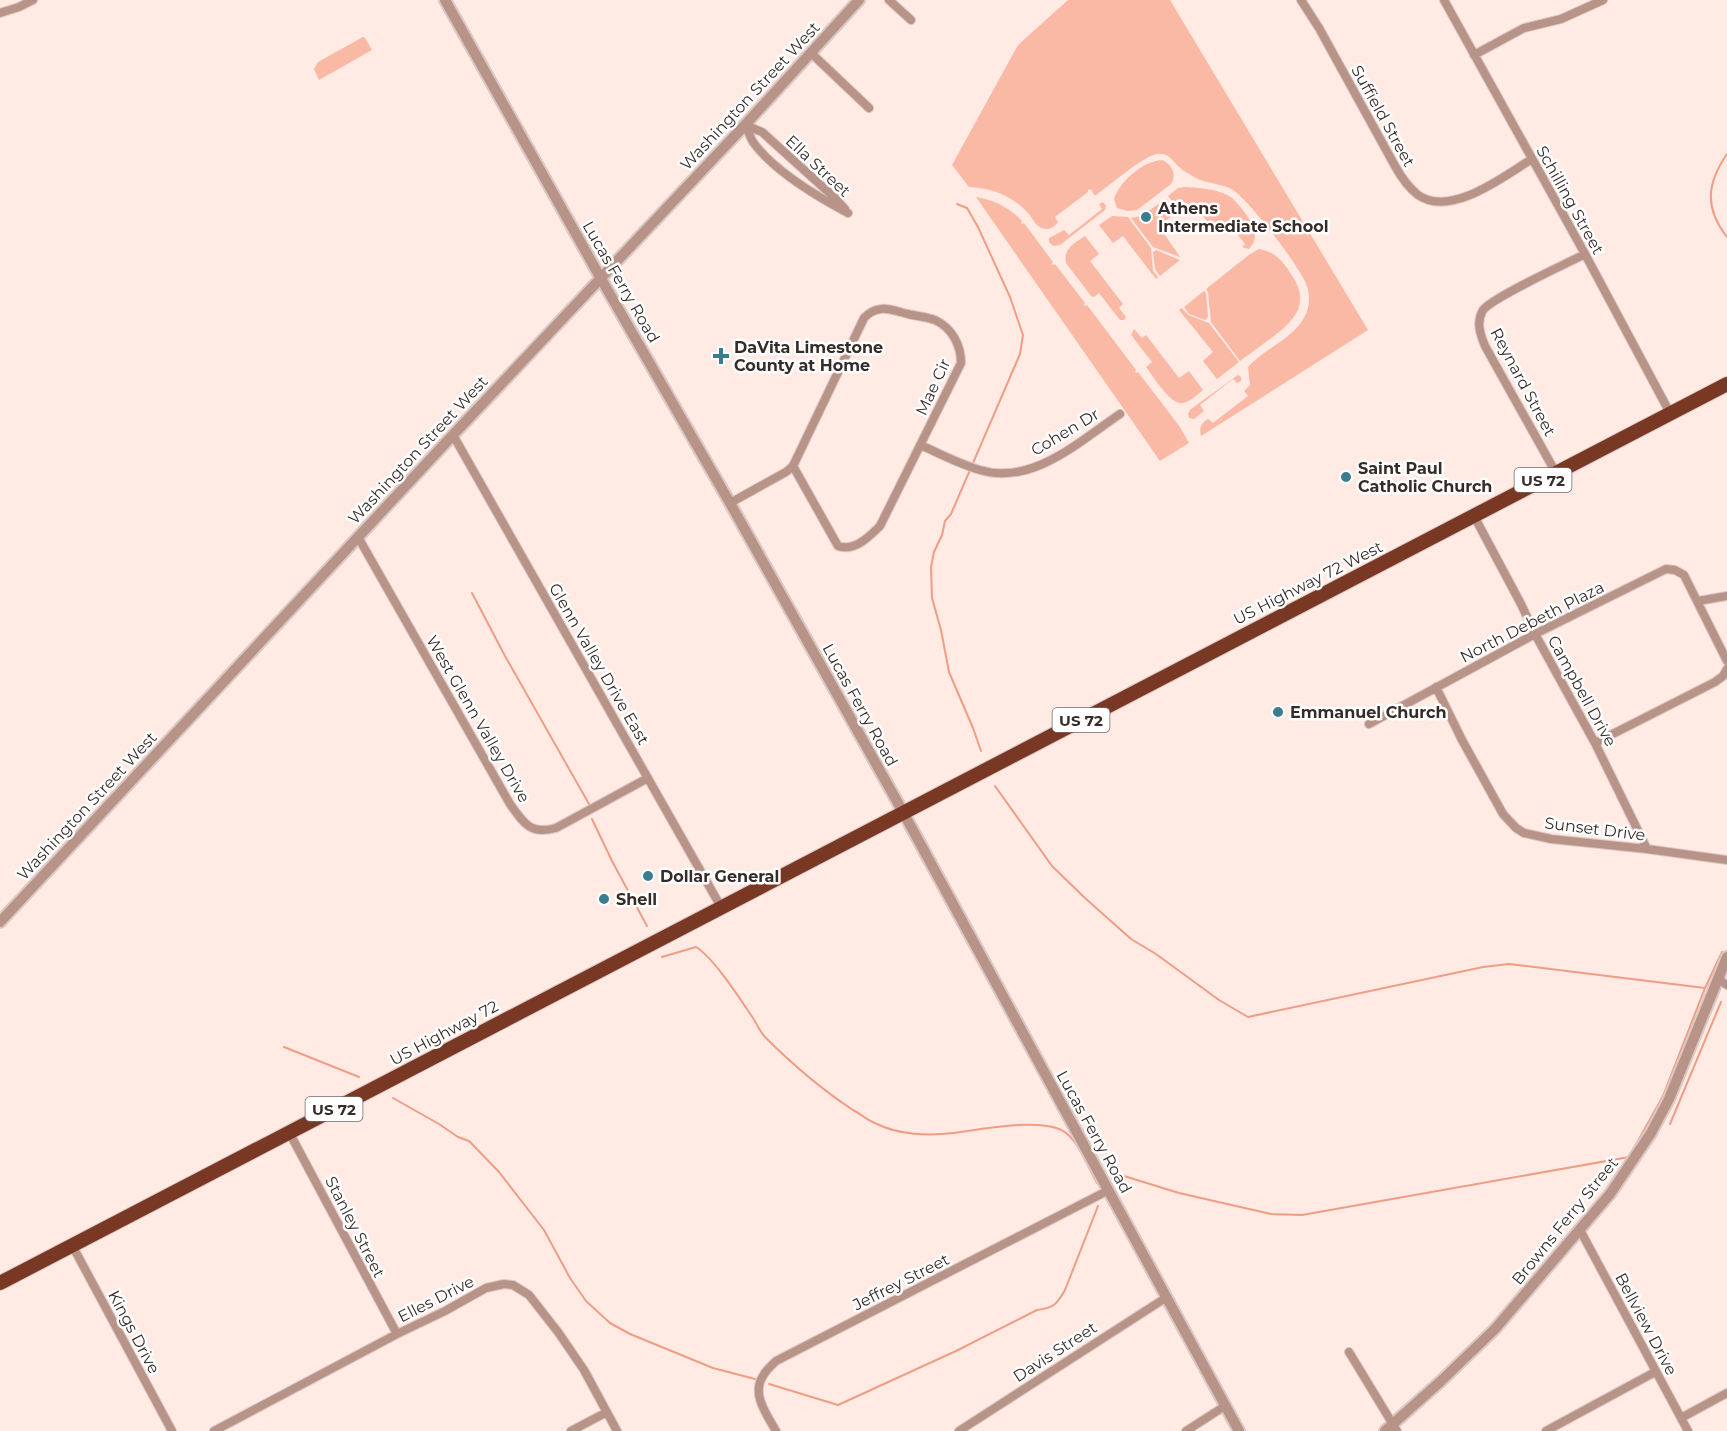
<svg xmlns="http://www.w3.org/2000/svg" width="1727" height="1431" font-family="Montserrat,sans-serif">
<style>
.green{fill:#f9b9a5}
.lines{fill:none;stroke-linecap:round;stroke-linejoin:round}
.stream{stroke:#ee9e85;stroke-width:2}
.minor-casing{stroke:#dbc8c2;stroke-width:10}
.tertiary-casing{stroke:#dbc8c2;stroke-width:14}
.trunk-casing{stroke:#dbc8c2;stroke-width:16}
.minor{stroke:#b79388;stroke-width:8}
.tertiary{stroke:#b79388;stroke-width:10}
.trunk{stroke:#783824;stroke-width:14}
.poi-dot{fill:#3b7d8f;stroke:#fff;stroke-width:2}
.labels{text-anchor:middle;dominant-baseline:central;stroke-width:5;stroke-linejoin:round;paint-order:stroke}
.shield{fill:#fff;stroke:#726b69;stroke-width:1.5}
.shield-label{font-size:15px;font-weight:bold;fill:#352c29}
.street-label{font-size:16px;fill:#352c29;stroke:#fff}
.poi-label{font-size:16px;font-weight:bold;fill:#352c29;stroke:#fff;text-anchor:start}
</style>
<rect width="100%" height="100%" fill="#ffeae4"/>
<path class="green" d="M1068,0h102l198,330 -167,106c-2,-8 0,-13 7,-17l5,4 35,-27 -4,-5 6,-6 -2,-18c17,-20 50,-29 59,-56 3,-8 3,-19 -1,-27 -6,-17 -57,-84 -73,-94 -11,-7 -27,-6 -39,-13 -4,-3 -11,-6 -15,-10 -7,-7 -11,-15 -22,-13 -14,2 -48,32 -61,41h-2l-3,-6 -3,1v2l-33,25 3,5c-4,5 -9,9 -16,6 -6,-2 -9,-9 -13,-14 -16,-18 -37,-26 -60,-27l-17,-22 66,-120z
M363,37l2,1 7,12 -53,30 -5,-11 4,-7z
M1162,160c10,4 15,15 9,24l-34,26 -9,1 -11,-3 -3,-9c6,-18 29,-38 48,-39z
M1186,187c13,1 35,2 46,11 9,8 16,20 24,30l-2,14 -5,7 -7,-2 3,-3 -10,-13 -7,4 -6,-7 -6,5 -23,-30 -12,9 -13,-16 10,-8z
M976,197c18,3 33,10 46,24l-1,2 1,1 2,-1 29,39 -1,1 1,2 2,-1 30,39 -1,2 1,1 2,-1 49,65 -1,1 1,2 2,-1 42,55 9,16 -29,18z
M1166,199l11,13 -18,14 21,31 -27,-10 -22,-29 10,-2z
M1103,202l3,4 -1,4 -45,35 -7,1 -4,-4v-4l15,-8 5,5 33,-26 -3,-5z
M1112,216l16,1 23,31 2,23 5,6 -2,2 -33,-43 -10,7 -14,-18z
M1085,236l14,18 -9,7 33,43 -4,4 7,9 -2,3h-4l-21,-27 -5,4 -3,-1 -25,-33c-3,-15 9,-20 19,-27z
M1259,249c17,4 22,10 32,25 19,28 6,44 -17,62 -11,8 -23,17 -34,25l-29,-39 -3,-30 -2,-3 44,-35z
M1156,250l24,10 -20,16 -5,-7 -2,-17z
M1204,291l2,2 2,24 -3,3 -16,-6 -5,-7z
M1182,308l6,7 21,8 30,39 -22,17 -14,-18 10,-9 -34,-42z
M1134,329l8,9 4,-3 33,43 10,-7 14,19c-5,4 -13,12 -20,13 -12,3 -30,-27 -37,-36l6,-5 -21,-27z
M1238,375l3,2v4l-4,2 -4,-4 -33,26 4,6 -10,8 -5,-1 -1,-4 3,-5z"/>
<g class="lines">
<path class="stream" d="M1727,154c-20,29 -23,54 0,83
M957,204l10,4 11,19 32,70 13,38 -3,19 -69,160 -6,7 -3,14 -8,17 -3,15 1,31 9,32 8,42 24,56 8,23
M472,593l33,63 84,148
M995,786l57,80 33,32 46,41 25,15 63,46 29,17 235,-50 26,-3 196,24 17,-36
M592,819l20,42 35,65
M662,957l34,-10c18,11 44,52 57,71 4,6 7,14 12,19 27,27 56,52 88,73 8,4 15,11 24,14 22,11 52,12 76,9 26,-3 92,-17 113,0 14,11 22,34 31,50
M284,1047l75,30
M393,1098l46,26 19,13 11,4 30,31 45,58 26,48 16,23 24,22 20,11 83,34 42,11
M1670,1124l51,-122
M1112,1179l12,-3 55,17 92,21 31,1 327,-58 34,-61 42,-108
M769,1384l69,21 118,-54 81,-41c17,-2 20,-6 28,-20l33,-84"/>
<g class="minor-casing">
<path id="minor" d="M889,0l22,20
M1301,0l18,28 76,138c6,11 13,21 23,29 33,23 86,-19 114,-36
M1444,0l141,254 85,159
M0,13l19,-6 14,-7
M811,53l58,55
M1474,55l50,-27 37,-9 42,-19
M745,125c3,5 5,12 8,17 20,28 65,55 95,71
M745,125l17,7 73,66 10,11
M453,435l268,472
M920,445c19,8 39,19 60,25 52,16 100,-29 140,-56
M1556,473l-71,-127c-5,-12 -9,-24 -2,-36 10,-13 83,-46 102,-56
M730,503l56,-31 7,-6 71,-148c14,-15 27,-8 44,-4 8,2 19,3 27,6 17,8 26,25 26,43l-81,163c-11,11 -26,26 -42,20l-45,-80
M1474,516l47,88 14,30 60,109 52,106
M358,537l152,267c14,20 21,31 46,24l92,-50
M1698,601l29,-5
M1436,687l26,53 41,74 13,14 8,5 27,6 96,10 80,11
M1369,724l166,-90 131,-65 9,1 9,5 43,86
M1595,743l120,-61 8,-6 4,-7
M1718,979l9,6
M289,1132l108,202
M1580,1230l108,201
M72,1245l100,186
M1349,1352l48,79
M1681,1418l46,-25
M214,1431l183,-97 48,-23 41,-23 18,-4 9,1 16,10 29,37 26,38 33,61
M571,1431l36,-19
M776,1431c-9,-16 -25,-37 -13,-55 3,-6 9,-11 13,-15l333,-171
M959,1431l208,-134
M1186,1431l39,-25
M1546,1431l109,-59"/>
</g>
<g class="tertiary-casing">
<path id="tertiary" d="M445,0l155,277 130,226 173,309 336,619
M0,922l453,-487 292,-310 114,-125
M1385,1431l56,-50 54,-52 115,-135 41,-61 18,-34 58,-142"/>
</g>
<g class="trunk-casing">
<path id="trunk" d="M0,1283l1727,-899"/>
</g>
<use href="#minor" class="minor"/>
<use href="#tertiary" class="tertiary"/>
<use href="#trunk" class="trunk"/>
</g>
<g class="poi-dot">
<circle cx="1146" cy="217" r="6"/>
<path d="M718 347h6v6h6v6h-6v6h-6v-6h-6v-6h6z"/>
<circle cx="1346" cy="477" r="6"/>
<circle cx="1278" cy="712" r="6"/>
<circle cx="648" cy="876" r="6"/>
<circle cx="604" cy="899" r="6"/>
</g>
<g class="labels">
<g class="shield">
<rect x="1514.5" y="468" width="57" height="24" rx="4.5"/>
<rect x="1052.5" y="708" width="57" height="24" rx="4.5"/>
<rect x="305.5" y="1097" width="57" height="24" rx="4.5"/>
</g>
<g class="shield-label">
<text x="1543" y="480">US 72</text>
<text x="1081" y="720">US 72</text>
<text x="334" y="1109">US 72</text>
</g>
<g class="street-label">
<text transform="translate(750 96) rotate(-47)">Washington Street West</text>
<text transform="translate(1383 116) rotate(61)">Suffield Street</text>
<text transform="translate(818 166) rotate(43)">Ella Street</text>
<text transform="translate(1570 200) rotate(61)">Schilling Street</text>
<text transform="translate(621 282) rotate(60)">Lucas Ferry Road</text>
<text transform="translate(1523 382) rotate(62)">Reynard Street</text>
<text transform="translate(933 387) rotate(-65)">Mae Cir</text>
<text transform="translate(1065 432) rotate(-31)">Cohen Dr</text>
<text transform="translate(418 450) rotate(-47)">Washington Street West</text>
<text transform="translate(1308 583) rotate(-27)">US Highway 72 West</text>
<text transform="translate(1532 622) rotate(-27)">North Debeth Plaza</text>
<text transform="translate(599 664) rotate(60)">Glenn Valley Drive East</text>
<text transform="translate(1582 691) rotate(61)">Campbell Drive</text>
<text transform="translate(860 705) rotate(61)">Lucas Ferry Road</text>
<text transform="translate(478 719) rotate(60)">West Glenn Valley Drive</text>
<text transform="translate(87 806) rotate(-47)">Washington Street West</text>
<text transform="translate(1595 829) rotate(7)">Sunset Drive</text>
<text transform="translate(444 1033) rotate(-28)">US Highway 72</text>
<text transform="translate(1094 1132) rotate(61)">Lucas Ferry Road</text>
<text transform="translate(1565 1221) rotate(-51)">Browns Ferry Street</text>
<text transform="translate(355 1227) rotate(63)">Stanley Street</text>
<text transform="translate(901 1282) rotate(-27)">Jeffrey Street</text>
<text transform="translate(436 1299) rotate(-27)">Elles Drive</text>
<text transform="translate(1646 1324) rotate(62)">Bellview Drive</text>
<text transform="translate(134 1332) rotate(62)">Kings Drive</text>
<text transform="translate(1055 1352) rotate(-33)">Davis Street</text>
</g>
<g class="poi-label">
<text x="1158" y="208">Athens<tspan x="1158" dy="18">Intermediate School</tspan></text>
<text x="734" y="347">DaVita Limestone<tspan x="734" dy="18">County at Home</tspan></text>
<text x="1358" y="468">Saint Paul<tspan x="1358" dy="18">Catholic Church</tspan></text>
<text x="1290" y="712">Emmanuel Church</text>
<text x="660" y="876">Dollar General</text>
<text x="616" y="899">Shell</text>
</g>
</g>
</svg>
